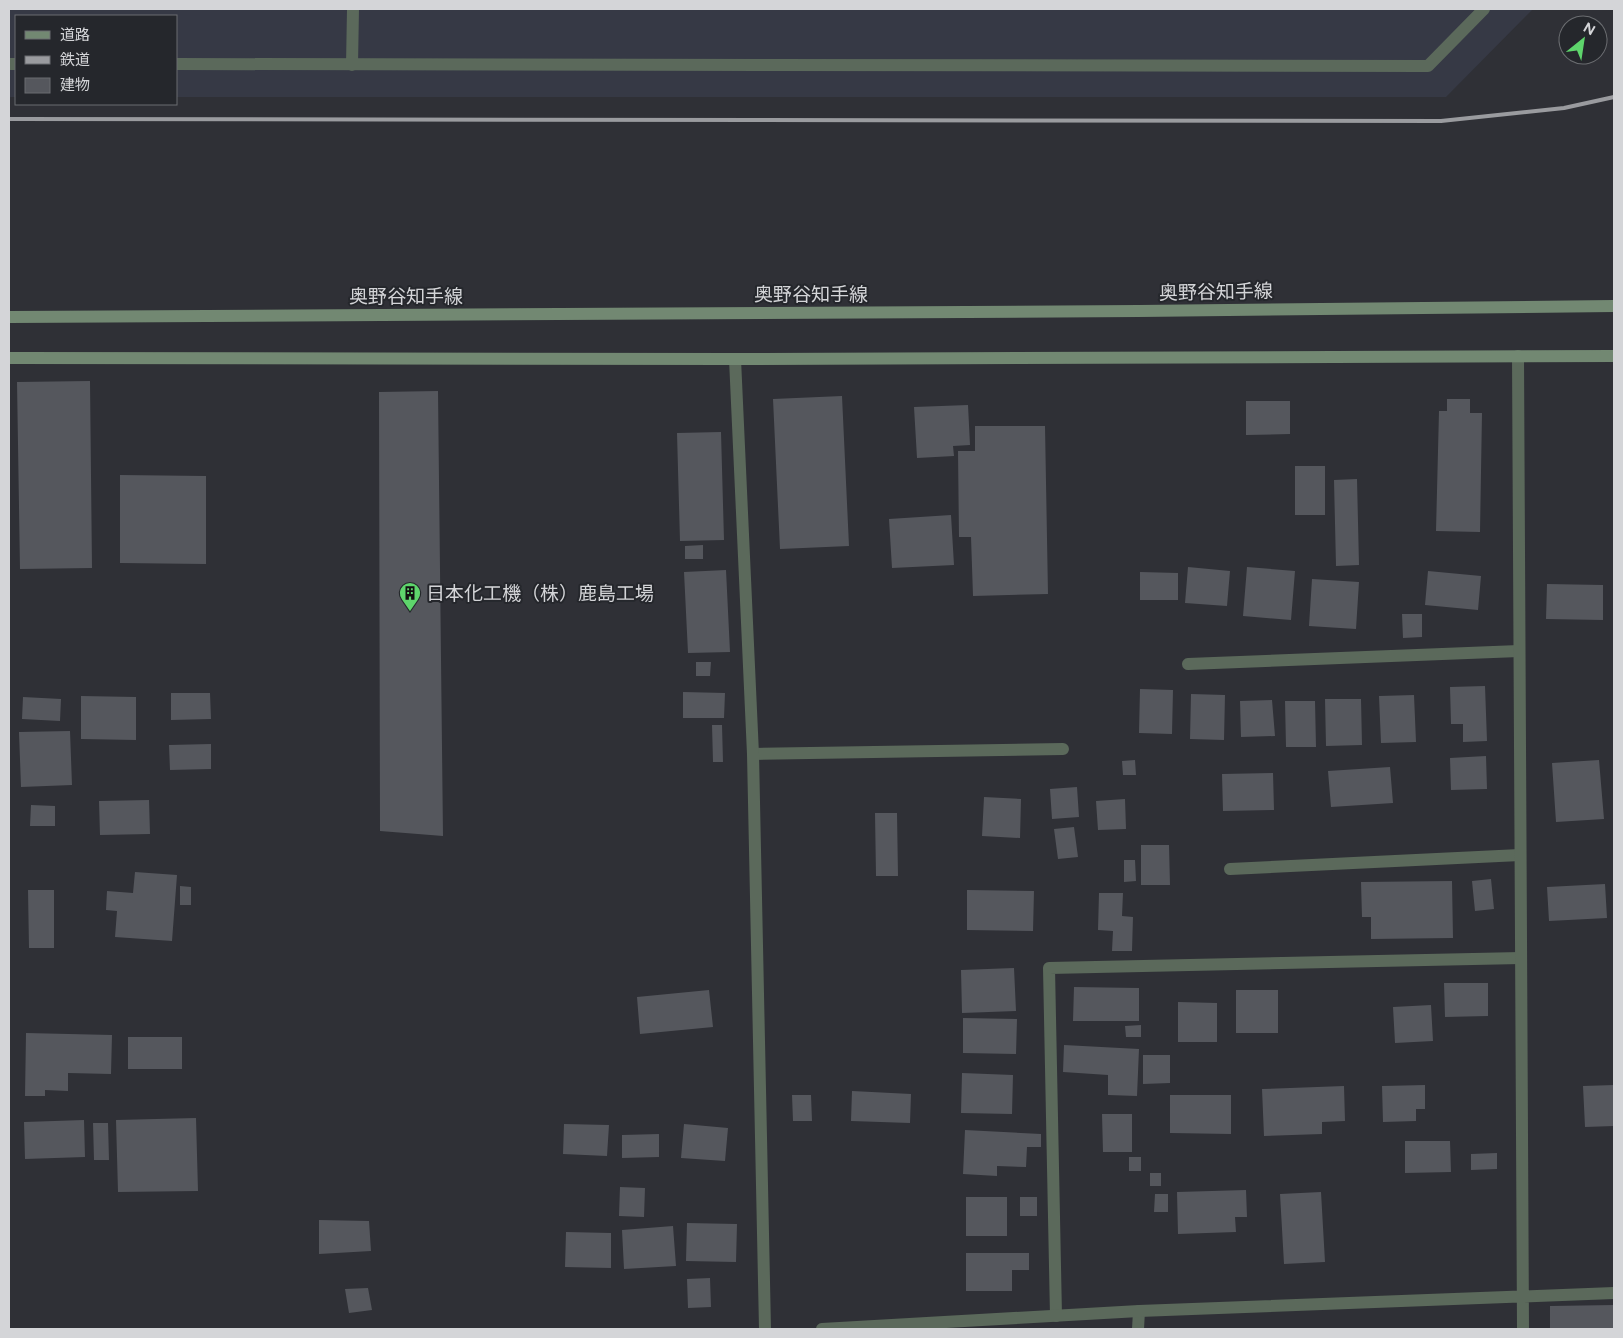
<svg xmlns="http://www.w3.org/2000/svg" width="1623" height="1338" font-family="Figtree,'Noto Sans JP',sans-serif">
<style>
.built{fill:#363945}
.building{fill:#55575d}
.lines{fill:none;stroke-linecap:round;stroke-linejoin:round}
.service{stroke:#5b695b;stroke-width:12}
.minor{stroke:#5b695b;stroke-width:12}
.tertiary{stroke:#5b695b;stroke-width:12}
.secondary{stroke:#728872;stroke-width:12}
.rail{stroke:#9a9b9f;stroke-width:4}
.labels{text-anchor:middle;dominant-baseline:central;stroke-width:4;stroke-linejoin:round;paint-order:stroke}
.street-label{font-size:19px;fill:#d4d5d8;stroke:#25272c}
.poi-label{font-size:19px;fill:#d4d5d8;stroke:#25272c;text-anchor:start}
</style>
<rect width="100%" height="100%" fill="#2f3036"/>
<path class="built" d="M9,9h1524l-87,88h-1270v-81h-160v81h-7z"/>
<path class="building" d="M90,381l2,187 -72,1 -3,-187z
M438,391l5,445 -63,-5 -1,-439z
M842,396l7,150 -69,3 -7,-150z
M1447,399h23v14h12l-2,119 -44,-1 3,-120h8z
M1246,401h44v33l-44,1z
M968,405l2,40 -17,1 1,10 -37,2 -3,-51z
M975,426h70l3,168 -75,2 -2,-59h-12l-1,-86h17z
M721,432l3,108 -44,1 -3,-108z
M1295,466h30v49h-30z
M120,475l86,1v88l-86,-1z
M1357,479l2,86 -23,1 -2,-86z
M951,515l3,50 -62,3 -3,-49z
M703,545v14h-18v-13z
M1188,567l42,4 -3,35 -42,-3z
M1247,567l48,4 -4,49 -48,-4z
M726,570l4,82 -42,1 -4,-81z
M1428,571l53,5 -3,34 -53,-5z
M1140,572l38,1v27h-38z
M1312,579l47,3 -3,47 -47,-3z
M1547,584l56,1v35l-57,-1z
M1402,614h20v23l-19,1z
M696,662h15l-1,14h-14z
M1485,686l2,55 -24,1v-18h-12l-1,-37z
M1140,689l33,1 -1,44 -33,-1z
M683,692l42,1 -1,25h-41z
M171,693h39l1,26 -40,1z
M1191,694l34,1 -1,45 -34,-1z
M1414,695l2,47 -35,1 -2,-47z
M81,696l55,1v43l-55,-1z
M23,697l38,2 -1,22 -38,-2z
M1325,699h36l1,46 -36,1z
M1272,700l3,36 -34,1 -1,-36z
M1285,701h30l1,46h-30z
M712,725h10l1,37h-10z
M70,731l2,54 -51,2 -2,-55z
M211,744v25l-41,1 -1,-25z
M1486,756l1,33 -36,1 -1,-32z
M1135,760l1,15h-13l-1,-14z
M1599,760l5,59 -48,3 -4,-59z
M1390,767l3,36 -62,4 -3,-36z
M1273,773l1,37 -51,1 -1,-37z
M1077,787l2,30 -27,2 -2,-30z
M984,797l37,2 -1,39 -38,-2z
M1125,799l1,30 -28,1 -2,-29z
M149,800l1,34 -50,1 -1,-34z
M31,805l24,1v20h-25z
M875,813h22l1,63h-22z
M1074,827l4,30 -20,2 -4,-30z
M1141,845h28l1,40h-29z
M1124,860h11l1,21 -12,1z
M135,872l42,3 -5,66 -57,-4 2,-26 -11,-1 1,-19 26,2z
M1491,879l3,30 -19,2 -3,-30z
M1452,881l1,57 -82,1v-22h-9l-1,-35z
M1605,884l2,34 -58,3 -2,-34z
M180,886l11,1v18h-11z
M28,890h26v58h-25z
M967,890l67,1 -1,40 -66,-1z
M1099,893h24l-1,23 11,1 -1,34h-20l1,-20 -15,-1z
M1014,968l2,43 -54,2 -1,-43z
M1444,983h44v33l-43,1z
M1074,987l65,1v33h-66z
M709,990l4,37 -73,7 -3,-37z
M1236,990h42v43h-42z
M1178,1002l39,1v39h-39z
M1431,1005l2,36 -38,2 -2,-36z
M963,1018l54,1 -1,35 -53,-1z
M1141,1025v12h-15l-1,-11z
M26,1033l86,2 -1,39 -43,-1v18l-23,-1v6h-20z
M128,1037h54v32h-54z
M1064,1045l75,4 -2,47 -29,-1v-20l-45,-3z
M1143,1055h27v28l-27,1z
M962,1073l51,2 -1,39 -51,-1z
M1425,1085v24h-9v12l-33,1 -1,-36z
M1614,1085v41l-29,1 -2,-41z
M1344,1086l1,35 -23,1v12l-58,2 -2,-47z
M852,1091l59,3 -1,29 -59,-2z
M792,1095h19l1,26h-19z
M1170,1095h61v39l-61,-1z
M1102,1114h30v38h-29z
M196,1118l2,73 -80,1 -2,-72z
M84,1120l1,37 -60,2 -1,-37z
M93,1123h15l1,37h-15z
M564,1124l45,1 -2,31 -44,-2z
M684,1124l44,4 -3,33 -44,-3z
M965,1130l76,4v13h-14l-1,20 -29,-1v10l-34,-2z
M659,1134v23l-37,1v-23z
M1405,1141h45l1,31 -46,1z
M1497,1153v16l-26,1v-16z
M1129,1157h12v14h-12z
M1150,1173h11v13h-11z
M620,1187l25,1 -1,29 -25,-1z
M1246,1190l1,27h-12l1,15 -58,2 -1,-42z
M1321,1192l4,70 -41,2 -4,-70z
M1155,1194h13v18h-14z
M966,1197h41v39h-41z
M1020,1197h17v19h-17z
M319,1220l50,1 2,30 -52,3z
M687,1223l50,1 -1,38 -50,-1z
M673,1226l3,40 -52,3 -2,-39z
M566,1232l45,1v35l-46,-1z
M966,1253h63v17h-17v21h-46z
M710,1278l1,29 -23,1 -1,-29z
M368,1288l4,22 -23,3 -4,-24z
M1614,1305v24h-64v-23z"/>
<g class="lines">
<path class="service" d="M9,64h7
M176,64l1252,2 56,-57
M352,65l1,-56"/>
<path class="minor" d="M1188,664l331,-13
M753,754l310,-5
M1230,869l290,-14
M1056,1316l-7,-348 472,-10
M1138,1329l1,-18"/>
<path class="tertiary" d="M1518,356l5,973
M735,359l18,395 12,575
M822,1329l317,-18 475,-18"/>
<path class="secondary" d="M9,317l1130,-6 475,-5
M9,358l726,1 879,-3"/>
<path class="rail" d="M9,119l1432,2 123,-13 50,-11"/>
</g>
<defs>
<g id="building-pin" transform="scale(1.125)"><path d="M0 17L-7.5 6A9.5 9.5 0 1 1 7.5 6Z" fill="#5ed56c" stroke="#25272c"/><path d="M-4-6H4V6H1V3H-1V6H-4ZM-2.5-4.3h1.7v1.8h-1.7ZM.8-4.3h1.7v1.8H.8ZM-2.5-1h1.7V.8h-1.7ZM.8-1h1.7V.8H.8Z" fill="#111"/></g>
</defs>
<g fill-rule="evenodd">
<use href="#building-pin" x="410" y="593"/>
</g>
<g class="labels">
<g class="street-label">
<text transform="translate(1216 292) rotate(-1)">奥野谷知手線</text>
<text x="811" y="294">奥野谷知手線</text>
<text x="406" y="296">奥野谷知手線</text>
</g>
<g class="poi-label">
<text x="426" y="593">日本化工機（株）鹿島工場</text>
</g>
</g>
<rect width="1623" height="1338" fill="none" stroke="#d4d5d8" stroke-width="20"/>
<rect x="15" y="15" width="162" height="90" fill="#25272c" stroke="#6b6d71"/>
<rect x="25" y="31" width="25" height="8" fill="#728872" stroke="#6b6d71"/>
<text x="60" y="40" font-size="15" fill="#d4d5d8">道路</text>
<rect x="25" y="56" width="25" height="8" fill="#9a9b9f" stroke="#6b6d71"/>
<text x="60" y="65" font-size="15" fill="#d4d5d8">鉄道</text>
<rect x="25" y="78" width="25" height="15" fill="#55575d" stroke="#6b6d71"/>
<text x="60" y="90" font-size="15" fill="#d4d5d8">建物</text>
<g transform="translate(1583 40) rotate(30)"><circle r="24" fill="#25272c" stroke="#6b6d71"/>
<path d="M0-4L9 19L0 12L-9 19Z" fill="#5ed56c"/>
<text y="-8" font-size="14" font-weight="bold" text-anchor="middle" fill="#d4d5d8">N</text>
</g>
</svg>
